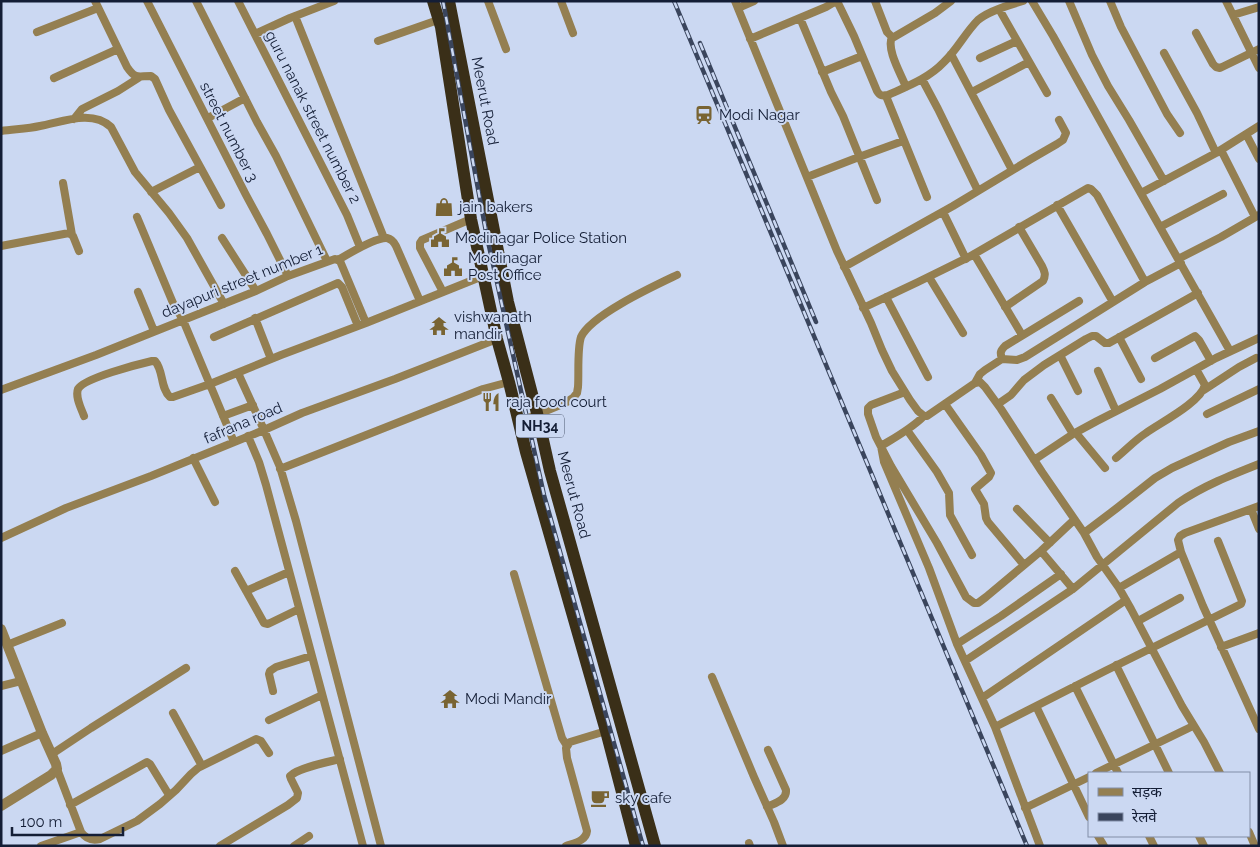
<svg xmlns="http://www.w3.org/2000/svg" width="1260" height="847" font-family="Raleway,'Noto Sans Devanagari',sans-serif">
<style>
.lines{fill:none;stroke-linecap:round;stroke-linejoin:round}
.minor{stroke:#947f51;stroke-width:8}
.tertiary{stroke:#947f51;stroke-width:10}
.trunk{stroke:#3a2f18;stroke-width:12}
.rail-casing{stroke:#3a455d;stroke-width:4.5}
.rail{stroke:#cbd8f2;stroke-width:2.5;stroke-dasharray:8;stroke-linecap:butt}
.labels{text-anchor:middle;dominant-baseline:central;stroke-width:4;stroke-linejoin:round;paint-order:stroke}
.shield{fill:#cbd8f2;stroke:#4b566e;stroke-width:1}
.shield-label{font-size:14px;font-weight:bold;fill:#141e36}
.street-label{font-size:15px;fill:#141e36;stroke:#cbd8f2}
.poi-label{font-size:15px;fill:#141e36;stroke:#cbd8f2;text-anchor:start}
</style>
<rect width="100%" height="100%" fill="#cbd8f2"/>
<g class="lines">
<path class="minor" d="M95,1l32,66c9,13 11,9 24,9l4,3 14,31 52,95
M147,1l99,194 21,39 21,42
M196,1l61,121 19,34 51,105
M238,1l109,214 13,32
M488,1l18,48
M561,1l12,32
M735,1l102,250 34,72 11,27 10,21 18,29 8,11 6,5h3l48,-33 5,-1 5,5 16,22 41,63 42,61 13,24 22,31 12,21 51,97 22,36 16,31
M837,1l17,35 23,55c3,5 5,5 11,4 20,-9 41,-17 56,-33 13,-12 21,-29 34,-42 10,-9 31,-15 45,-19
M875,1l12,31 4,4 3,1 41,-24 16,-12
M1032,1l21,35 73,131 104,184
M1069,1l23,54 16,31 21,34 35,61
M1110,1l11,26 46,87 13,19
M1226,1l33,67
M738,8l16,-7
M999,9l48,84
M1233,15l26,-8
M295,16l89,222
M800,18l31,74 12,24 34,84
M37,32l61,-24
M1196,33l17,31 3,3 4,1 39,-19
M255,34l35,-16 44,-17
M892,37c-6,12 9,37 14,50
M750,39l76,-32 10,-6
M378,41l60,-21
M1164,53l33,60 19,40
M951,54l61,116
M980,58l37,-17
M822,72l40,-16
M54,78l64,-29
M922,79l16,30 40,82
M972,92l57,-30
M886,96l41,101
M208,118l37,-20
M74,119l8,-10 36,-18 22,-14
M1,131c13,-2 26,-2 39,-5 22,-4 52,-17 71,1l24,45 34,41 18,25 37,66
M1246,134l13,25
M1221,150l34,67
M807,177l52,-20 44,-16
M63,183l9,52
M151,192l49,-25
M1141,193l75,-40 43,-27
M1057,205l56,97
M943,212l23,47
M137,217l36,86 10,17 51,122
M1160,227l63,-33
M222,238l34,53
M1,246l68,-13 4,3 6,15
M974,254l48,81
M1178,259l43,-22 38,-22
M338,260c10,-6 38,-23 49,-22 5,1 7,4 9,8l24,55
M844,267l109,-61 78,-47 26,-15 6,-4 3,-7 -7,-13
M929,277l34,56
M138,292l16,39
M443,292l-23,-44v-5l2,-3 49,-21
M886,297l42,80
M1005,307l38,-26c3,-6 2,-9 -1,-15l-23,-39
M863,308l55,-26 51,-25 119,-69 3,1 6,6 48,87
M255,318l16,41
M214,337l124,-54 4,4 16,39
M1119,337l22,42
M1060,355l18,36
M1155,358l40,-22 4,4 12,21
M1002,359c-2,-6 -2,-8 3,-13l74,-45
M1098,371l18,40
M238,373l26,57 16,37 16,54 85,325
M975,383l5,-9 5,-4 17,-11 15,1 8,-3 120,-75 36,-19
M1,390l95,-35 160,-64 32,-15 47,-17 5,2 26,62 117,-47
M1204,390l35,-23 17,-9
M905,392l-34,13 -3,3v6l8,23 15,29 46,77 29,54 8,6h4l8,-6 55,-46 33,-31
M1051,398l22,36
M945,404l36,51 10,18 -2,4 -14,12 9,15 2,14 2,4 36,43
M998,404l13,-9 13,-15 20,-15 42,-26 6,-3h4l9,7h4l89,-50
M1207,414l52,-25
M84,416c-3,-8 -9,-19 -6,-27 6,-11 61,-25 74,-28h3c9,10 5,27 15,36h3l37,-13 71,-29 85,-32
M223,416l30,-11
M924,416c-13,13 -28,21 -43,30l3,16 45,106 28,76 38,83 45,119
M519,422l46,-19 8,-5 4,-5 1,-6c1,-13 -1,-38 3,-50 10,-22 73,-51 96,-62
M907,430l30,42 12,21 1,22 22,40
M1076,433l29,35
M248,436l11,26 7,23 97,361
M193,458l22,44
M1116,458c10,-8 19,-18 30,-25 14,-10 55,-31 59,-48l-9,-16
M1034,460l39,-26 24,-13 63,-32 56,-31 43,-20
M280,469l203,-80 26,-7
M1259,506l-74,27 -5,3 -2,4 3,12 22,54 56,123
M1017,509l33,34
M1251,509l8,20
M1084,533l33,-25 38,-30 17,-10 57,-26 30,-11
M1,538l65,-30 85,-32 113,-46 38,-17 93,-34 102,-40
M1041,551l32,38
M235,571l29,52 4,1 31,-15
M514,574l48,164 5,8
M1119,588l62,-36
M246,591l43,-19
M1138,621l42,-23
M957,644l44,-28 60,-42
M7,645l55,-22
M1221,647l38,-14
M965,661l108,-72 105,-86c25,-17 53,-28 81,-39
M1116,665l53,108
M712,677l42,100 20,45 9,24
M1,686l20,-5
M1075,686l43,87
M273,691l-4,-17 1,-3 6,-4 35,-11
M982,698l144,-98
M1036,706l53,111
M173,713l29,53
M269,720l53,-25
M995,727l110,-56 136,-67 1,-3 -24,-60
M1,751l41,-18
M52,754l39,-26 95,-60
M57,769l24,63c5,7 11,9 19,7l37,-18 23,-17 16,-14 15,-16 7,-6 58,-29 5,2 8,12
M1096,773l97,-47
M70,805l77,-43 3,2 19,31
M767,807c8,-4 20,-7 19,-17l-18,-40
M1025,808l64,-31
M1249,832l6,14
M1098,836l6,10
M1149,836l5,10
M1199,836l5,10
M749,843l1,3
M41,846l40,-14
M220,846l68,-41 9,-7 1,-5 -7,-14 -1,-3c8,-8 38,-14 50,-17
M294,846l15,-10
M566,846c8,-3 20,-5 21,-15l-20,-73 -1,-10 4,-6 36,-11"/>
<path class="tertiary" d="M1,629l41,104 14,31 1,5 -6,6 -50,31"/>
<path class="trunk" d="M433,1l8,26 30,192 26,120 12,43 17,70 80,279 30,115
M449,1l59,301 29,111 13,58 105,375"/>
<g class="rail-casing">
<path id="rail" d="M443,1l44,236 57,258 99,351
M674,1l353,845
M700,43l116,279"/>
</g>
<use href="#rail" class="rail"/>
</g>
<defs>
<g id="station-bare" transform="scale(1.5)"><path d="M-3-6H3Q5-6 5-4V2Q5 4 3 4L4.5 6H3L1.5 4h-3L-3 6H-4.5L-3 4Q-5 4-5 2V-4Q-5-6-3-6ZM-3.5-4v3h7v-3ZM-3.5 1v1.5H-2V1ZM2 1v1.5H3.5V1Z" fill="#796433" stroke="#cbd8f2" stroke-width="2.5" paint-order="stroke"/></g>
<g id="shop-bare" transform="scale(1.5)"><path d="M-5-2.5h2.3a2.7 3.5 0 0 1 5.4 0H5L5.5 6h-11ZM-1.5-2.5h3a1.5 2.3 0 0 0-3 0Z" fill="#796433" stroke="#cbd8f2" stroke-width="2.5" paint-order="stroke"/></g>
<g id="civic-bare" transform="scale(1.5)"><path d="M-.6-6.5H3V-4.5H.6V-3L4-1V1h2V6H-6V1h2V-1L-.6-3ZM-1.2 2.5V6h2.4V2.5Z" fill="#796433" stroke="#cbd8f2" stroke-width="2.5" paint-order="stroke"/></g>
<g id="temple-bare" transform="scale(1.5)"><path d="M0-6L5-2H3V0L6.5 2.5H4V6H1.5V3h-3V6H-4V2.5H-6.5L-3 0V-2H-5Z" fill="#796433" stroke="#cbd8f2" stroke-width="2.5" paint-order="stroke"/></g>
<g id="restaurant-bare" transform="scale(1.5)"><path d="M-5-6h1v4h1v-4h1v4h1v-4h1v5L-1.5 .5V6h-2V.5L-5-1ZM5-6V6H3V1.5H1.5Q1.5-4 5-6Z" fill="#796433" stroke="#cbd8f2" stroke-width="2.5" paint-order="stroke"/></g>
<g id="cafe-bare" transform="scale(1.5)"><path d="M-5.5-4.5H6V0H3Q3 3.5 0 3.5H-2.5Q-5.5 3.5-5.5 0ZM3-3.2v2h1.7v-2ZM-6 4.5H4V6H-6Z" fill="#796433" stroke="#cbd8f2" stroke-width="2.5" paint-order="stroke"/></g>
</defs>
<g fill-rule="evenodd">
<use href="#station-bare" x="704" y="115"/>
<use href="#shop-bare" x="444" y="207"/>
<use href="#civic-bare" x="440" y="238"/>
<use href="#civic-bare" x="453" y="267"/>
<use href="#temple-bare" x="439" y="326"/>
<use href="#restaurant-bare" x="491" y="402"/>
<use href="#temple-bare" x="450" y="699"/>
<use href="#cafe-bare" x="600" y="798"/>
</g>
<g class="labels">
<rect class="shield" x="516" y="414.5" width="48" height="23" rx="4"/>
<g class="shield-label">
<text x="540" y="426">NH34</text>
</g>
<g class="street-label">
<text transform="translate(485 101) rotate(79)">Meerut Road</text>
<text transform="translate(313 117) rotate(63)">guru nanak street number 2</text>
<text transform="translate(229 132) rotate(63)">street number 3</text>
<text transform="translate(242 281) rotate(-22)">dayapuri street number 1</text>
<text transform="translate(243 423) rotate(-23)">fafrana road</text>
<text transform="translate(574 495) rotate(75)">Meerut Road</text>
</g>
<g class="poi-label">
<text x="719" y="115">Modi Nagar</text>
<text x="459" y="207">jain bakers</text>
<text x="455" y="238">Modinagar Police Station</text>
<text x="468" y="258">Modinagar<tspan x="468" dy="17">Post Office</tspan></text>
<text x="454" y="317">vishwanath<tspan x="454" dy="17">mandir</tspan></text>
<text x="506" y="402">raja food court</text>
<text x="465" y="699">Modi Mandir</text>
<text x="615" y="798">sky cafe</text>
</g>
</g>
<rect width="1260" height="847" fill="none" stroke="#141e36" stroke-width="5"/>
<rect x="1088" y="772" width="162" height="65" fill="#cbd8f2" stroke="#828ea7"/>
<rect x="1098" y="788" width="25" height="8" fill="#947f51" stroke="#828ea7"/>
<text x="1132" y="797" font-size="15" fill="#141e36">सड़क</text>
<rect x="1098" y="813" width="25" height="8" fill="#3a455d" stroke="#828ea7"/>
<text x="1132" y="822" font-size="15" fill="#141e36">रेलवे</text>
<path d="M12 827v8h111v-8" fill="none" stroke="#141e36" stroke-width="2.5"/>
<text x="20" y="827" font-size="15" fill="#141e36" stroke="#cbd8f2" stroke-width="4" paint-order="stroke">100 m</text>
</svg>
